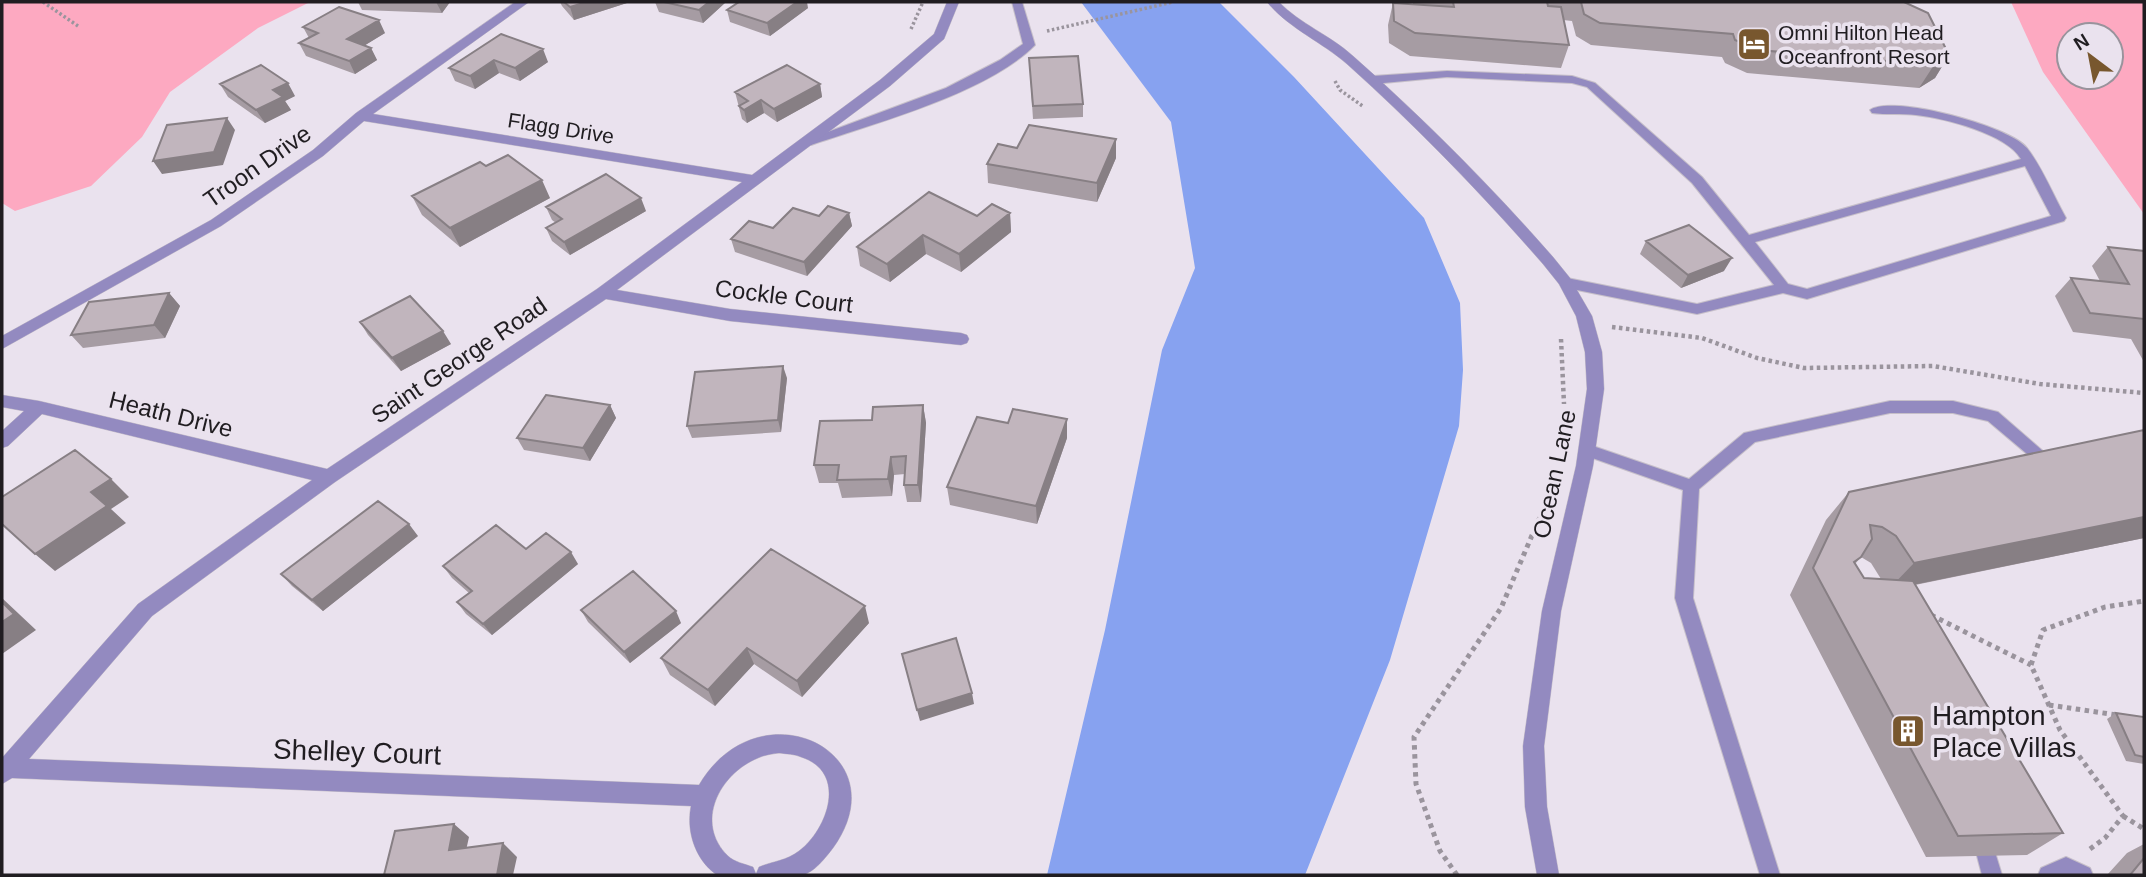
<svg xmlns="http://www.w3.org/2000/svg" width="2146" height="877" font-family="Arial,sans-serif">
<style>
.green{fill:#fda9c1;fill-rule:evenodd}
.water{fill:#87a2f0}
.lines{fill:none;stroke-linecap:round;stroke-linejoin:round}
.service-casing{stroke:#c6bfc9;stroke-width:2}
.minor-casing{stroke:#c6bfc9;stroke-width:1}
.path-far2{stroke:#9a949d;stroke-width:3.5;stroke-dasharray:2.5 2.5;stroke-linecap:butt}
.path-far1{stroke:#9a949d;stroke-width:4.5;stroke-dasharray:3.5 3.5;stroke-linecap:butt}
.path{stroke:#9a949d;stroke-width:5;stroke-dasharray:4.5 4.5;stroke-linecap:butt}
.service{fill:#938ac0;fill-rule:evenodd}
.minor{fill:#938ac0;fill-rule:evenodd}
.wall{fill:#a69ca3;fill-rule:evenodd}
.shaded-wall{fill:#877f84}
.building{fill:#c1b5bd;stroke:#877f84;stroke-width:2}
.labels{text-anchor:middle;dominant-baseline:central;stroke-width:7;stroke-linejoin:round;paint-order:stroke}
.far-poi-label{font-size:21px;fill:#201d21;stroke:#eae2ee;text-anchor:start}
.far-street-label{font-size:21px;fill:#201d21;stroke:#eae2ee}
.street-label{font-size:24px;fill:#201d21;stroke:#eae2ee}
.near-poi-label{font-size:28px;fill:#201d21;stroke:#eae2ee;text-anchor:start}
.near-street-label{font-size:28px;fill:#201d21;stroke:#eae2ee}
</style>
<rect width="100%" height="100%" fill="#eae2ee"/>
<path class="green" d="M2,2h308l-52,26 -88,64 -28,45 -51,49 -76,25 -13,-8z
M2011,2h133v212l-101,-142zM2069,35h42v42h-42z"/>
<path class="water" d="M1081,2h138l75,75 130,141 36,85 3,67 -4,56 -69,234 -85,215h-258l58,-245 57,-280 33,-82 -24,-146z"/>
<g class="lines">
<g class="service-casing">
<path id="service" d="M1012,2h10l13,43c-47,48 -160,78 -224,100h-8l-2,-3 145,-54 54,-28 23,-16z
M1447,71l125,5 23,7 107,94 47,58 272,-76c-14,-25 -77,-41 -105,-44 -15,-2 -30,0 -44,-2l-2,-3c21,-16 140,16 157,38 15,19 26,47 39,70l-2,3 -257,78 -24,-6 -86,21 -130,-26 -7,-5 7,-5 130,26 77,-19 -82,-102 -105,-96 -15,-4 -125,-6 -74,7 -6,-4 6,-4zM2025,166l26,50 -244,73 -19,-5 -33,-42z
M1890,401h63l45,11 62,54 -2,4h-12l-58,-49 -35,-8h-63l-135,29 -56,47 -6,109 87,277h-20l-85,-277 8,-108 -102,-36 -2,-4 2,-4 6,-2 102,35 55,-46z
M1987,846l7,3 8,26h-20l-5,-19 3,-7z
M2066,857l24,11 3,7h-55l3,-7z"/>
</g>
<g class="minor-casing">
<path id="minor" d="M515,2h14l-156,112 379,61 128,-95 54,-46 13,-32h12l-15,37 -54,47 -273,204 113,19 231,24 6,2 2,4 -2,4 -6,2 -231,-24 -124,-22 -271,183 -183,134 -123,143 670,26c60,-102 203,-33 134,63 -7,9 -19,25 -31,27 -19,2 -64,0 -85,0 -22,-15 -31,-44 -26,-69l-679,-28 -10,6v-26l136,-154 174,-124 -270,-66 -34,32 -6,2v-17l22,-20 -22,-4v-12l37,6 288,68 270,-180 145,-107 -378,-61 -41,35 -102,70 -219,123v-13l209,-116 102,-70 43,-37zM779,753c7,1 16,1 22,4 47,15 27,72 -2,94 -13,10 -26,10 -40,16l-3,7 -3,-7c-8,-3 -19,-5 -25,-11 -34,-33 -9,-82 30,-98 6,-3 14,-4 21,-5z
M1267,2h12c21,22 51,33 74,54 70,62 138,130 200,201l17,21 22,38 10,36 2,37 -11,77 -32,145 -17,135 3,61 12,68h-22l-12,-68 -2,-61 19,-135 34,-145 11,-77 -2,-37 -9,-36 -17,-32 -16,-20c-61,-70 -127,-138 -196,-200 -25,-22 -59,-36 -80,-62z"/>
</g>
<path class="path-far2" d="M43,2l35,24
M911,29l12,-27
M1047,31l126,-29
M1335,81l5,9 24,17"/>
<path class="path-far1" d="M1612,327l90,11 55,20 47,10 129,-2 107,18 104,9
M1561,339l3,65
M1539,520l9,-25"/>
<path class="path" d="M1931,615l100,50
M2049,705l68,10
M2123,816l21,13
M2090,849l15,-11 18,-22 -63,-86 -29,-65 12,-35 62,-23 39,-6
M1457,875l-17,-24 -24,-67 -2,-47 87,-129 38,-89"/>
<use href="#service" class="service"/>
<use href="#minor" class="minor"/>
</g>
<path class="wall" d="M358,2h92l-8,11 -80,-3z
M560,2h70l-56,18 -12,-14z
M655,2h71l-23,21 -44,-11z
M1413,2h491l45,53 -14,23 -16,10 -172,-15 -22,-10 -3,-6 -131,-12 -15,-9 -4,-15 -9,-1 6,25 -8,23 -151,-12 -21,-13 -1,-18 5,-22 20,1z
M808,8l-38,28 -40,-14 -3,-12z
M303,27l82,6 -20,12 6,3 6,12 -22,14 -49,-18 -7,-13 10,-5z
M501,34l47,28 -28,19 -21,-8 -24,16 -20,-8 -6,-13z
M1029,58l54,46v13l-50,2z
M220,84l75,12 -10,5 6,9 -26,13 -37,-26z
M820,84l2,13 -45,25 -13,-9 -17,10 -5,-4 -7,-27z
M1017,148l99,10 -19,44 -109,-19 -1,-19z
M486,166l64,32 -90,49 -38,-32 -10,-19z
M546,207l100,4 -76,44 -18,-14 -6,-13 10,-5 -4,-3z
M849,213l3,13 -45,50 -72,-24 -4,-13 88,-23z
M1010,213l1,19 -50,40 -35,-18 -36,28 -30,-16 -3,-19 120,-31z
M1646,241l78,30 -43,17 -41,-34z
M2108,247l36,4v111l-13,-23 -58,-7 -18,-36 16,-18 29,3 -8,-15z
M169,293l11,13 -15,32 -82,10 -12,-13z
M360,322l91,22 -50,27 -33,-36z
M787,378l-6,54 -89,6 -5,-12z
M610,405l6,13 -26,43 -66,-11 -7,-12z
M923,405l3,18 -5,79h-14l-3,-17 1,-11 -11,1 -2,21 -50,2 -4,-15h-19l-5,-18 58,-45z
M2144,430v108l-229,47 148,248 -36,22 -101,2 -136,-262 36,-75 23,-28zM1861,557l10,6 10,16 -17,-1 -9,-14z
M1067,438l-30,86 -87,-19 -3,-18z
M418,536l-95,75 -31,-25 -11,-12z
M526,549l52,15 -86,71 -26,-21 -9,-12 12,-9 -17,-15 -9,-12z
M581,610l100,13 -51,40 -42,-41z
M869,623l-67,74 -48,-33 -39,42 -45,-31 -9,-17z
M2116,713l28,4v47l-18,-3 -19,-42z
M2144,844v31h-37l20,-22z"/>
<path class="shaded-wall" d="M436,2h14l-8,11z
M587,2h43l-56,18 -4,-13z
M709,2h17l-23,21 -4,-13z
M797,2h10l1,6 -38,28 -3,-13z
M379,20l6,13 -31,19 -7,-13z
M371,48l6,12 -22,14 -6,-13z
M543,49l5,13 -28,19 -5,-13z
M1949,55l-14,23 -16,10 15,-23z
M494,60l5,13 -24,16 -5,-13z
M288,83l7,13 -10,5 6,9 -26,13 -9,-13 17,-20z
M820,84l2,13 -45,25 -3,-13z
M761,100l3,13 -17,10 -3,-13z
M227,118l8,12 -12,35 -61,9 -9,-13z
M1116,139v19l-19,44v-19z
M542,180l8,18 -90,49 -10,-19z
M641,198l5,13 -76,44 -6,-13z
M849,213l3,13 -45,50 -3,-14z
M1010,213l1,19 -50,40 -2,-18z
M923,235l3,19 -36,28 -3,-18z
M1732,258l-8,13 -43,17 7,-13z
M169,293l11,13 -15,32 -11,-13z
M443,331l8,13 -50,27 -9,-13z
M783,366l4,12 -6,54 -3,-12z
M610,405l6,13 -26,43 -7,-13z
M923,405l3,18 -5,79 -3,-17z
M1067,419v19l-30,86 -1,-18z
M891,457l3,18 -2,21 -4,-17z
M111,479l18,18 -18,12 15,14 -71,48 -20,-17 56,-62z
M2144,517v21l-256,52 26,-27z
M409,524l9,12 -95,75 -11,-11z
M571,552l7,12 -86,71 -9,-11z
M2,598l34,32 -34,24z
M865,606l4,17 -67,74 -5,-16z
M676,611l5,12 -51,40 -6,-11z
M747,648l7,16 -39,42 -7,-16z
M972,693l2,11 -54,17 -3,-11z
M454,824l15,13 -6,27 -14,-14z
M503,843l14,14 -4,18h-16z"/>
<path class="building" d="M564,2h23l-17,5z
M664,2h45l-10,8z
M739,2h58l-30,21 -40,-13z
M1453,2h94l1,4 13,1 8,38 -154,-12 -21,-12 -1,-18 61,4z
M1581,2h323l24,11 21,42 -15,10 -176,-15 -23,-10 -2,-6 -133,-11 -16,-9z
M339,7l40,13 -32,19 24,9 -22,13 -50,-18 19,-10 -15,-6z
M501,34l42,15 -28,19 -21,-8 -24,16 -21,-8z
M1078,56l5,48 -50,2 -4,-48z
M261,65l27,18 -15,7 10,7 -27,13 -36,-26z
M787,65l33,19 -46,25 -13,-9 -17,10 -5,-4 9,-5 -13,-9z
M227,118l-13,34 -61,9 14,-36z
M1029,125l87,14 -19,44 -110,-19 11,-20 19,4z
M508,155l34,25 -92,48 -38,-32 68,-34 6,4z
M606,174l35,24 -77,44 -18,-14 16,-9 -16,-12z
M929,192l48,24 15,-12 18,9 -51,41 -36,-19 -36,29 -30,-17z
M828,206l21,7 -45,49 -73,-23 18,-18 24,7 20,-20 26,8z
M1689,225l43,33 -44,17 -42,-34z
M2108,247l36,4v68l-54,-6 -19,-35 58,6z
M169,293l-15,32 -83,10 18,-33z
M410,296l33,35 -51,27 -32,-36z
M783,366l-5,54 -91,6 8,-54z
M546,395l64,10 -27,43 -66,-10z
M923,405l-5,80h-14l2,-29 -15,1 -3,22 -51,1 2,-15h-25l6,-44 52,-1 1,-13z
M1013,409l54,10 -31,87 -89,-19 30,-70 31,6z
M2144,430v87l-230,46 -18,-27 -14,-9 -12,-2 2,14 -11,18 -7,5 10,16 49,3 150,252 -105,3 -145,-268 36,-76z
M75,450l36,29 -20,13 16,14 -72,48 -33,-30v-27z
M378,501l31,23 -97,76 -31,-26z
M496,525l30,24 20,-16 25,19 -88,72 -26,-22 15,-11 -29,-25z
M771,549l94,57 -68,75 -50,-33 -39,42 -47,-32z
M633,571l43,40 -52,41 -43,-42z
M2,602l12,12 -12,8z
M956,638l16,55 -55,17 -15,-56z
M2116,713l28,4v40l-9,-2z
M454,824l-5,26 54,-7 -6,32h-113l11,-44z
M2144,858v17h-14z"/>
<defs>
<g id="hotel-square" transform="scale(1.75)"><rect x="-9" y="-9" width="18" height="18" rx="4" fill="#78572e" stroke="#eae2ee"/><path d="M-6-4.5h1.5V1H6V5H4.5V3h-9V5H-6ZM-4 0a1.8 1.8 0 1 1 3.6 0ZM.5 0V-2.5h3Q6-2.5 6 0Z" fill="#fff"/></g>
<g id="building-square" transform="scale(1.75)"><rect x="-9" y="-9" width="18" height="18" rx="4" fill="#78572e" stroke="#eae2ee"/><path d="M-4-6H4V6H1V3H-1V6H-4ZM-2.5-4.3h1.7v1.8h-1.7ZM.8-4.3h1.7v1.8H.8ZM-2.5-1h1.7V.8h-1.7ZM.8-1h1.7V.8H.8Z" fill="#fff"/></g>
</defs>
<g fill-rule="evenodd">
<use href="#hotel-square" x="1754" y="44"/>
<use href="#building-square" x="1908" y="731"/>
</g>
<g class="labels">
<g class="far-poi-label">
<text x="1778" y="32">Omni Hilton Head<tspan x="1778" dy="24">Oceanfront Resort</tspan></text>
</g>
<g class="far-street-label">
<text transform="translate(561 128) rotate(9)">Flagg Drive</text>
</g>
<g class="street-label">
<text transform="translate(257 166) rotate(-35)">Troon Drive</text>
<text transform="translate(784 296) rotate(7)">Cockle Court</text>
<text transform="translate(459 360) rotate(-34)">Saint George Road</text>
<text transform="translate(171 414) rotate(14)">Heath Drive</text>
<text transform="translate(1554 474) rotate(-78)">Ocean Lane</text>
</g>
<g class="near-poi-label">
<text x="1932" y="715">Hampton<tspan x="1932" dy="32">Place Villas</tspan></text>
</g>
<g class="near-street-label">
<text transform="translate(357 752) rotate(2)">Shelley Court</text>
</g>
</g>
<rect width="2146" height="877" fill="none" stroke="#201d21" stroke-width="7"/>
<g transform="translate(2090 56) rotate(328)"><circle r="33" fill="#eae2ee" stroke="#99939c" stroke-width="2"/>
<path d="M0-5L12 26L0 18L-12 26Z" fill="#78572e"/>
<text y="-10" font-size="19" font-weight="bold" text-anchor="middle" fill="#201d21">N</text>
</g>
</svg>
